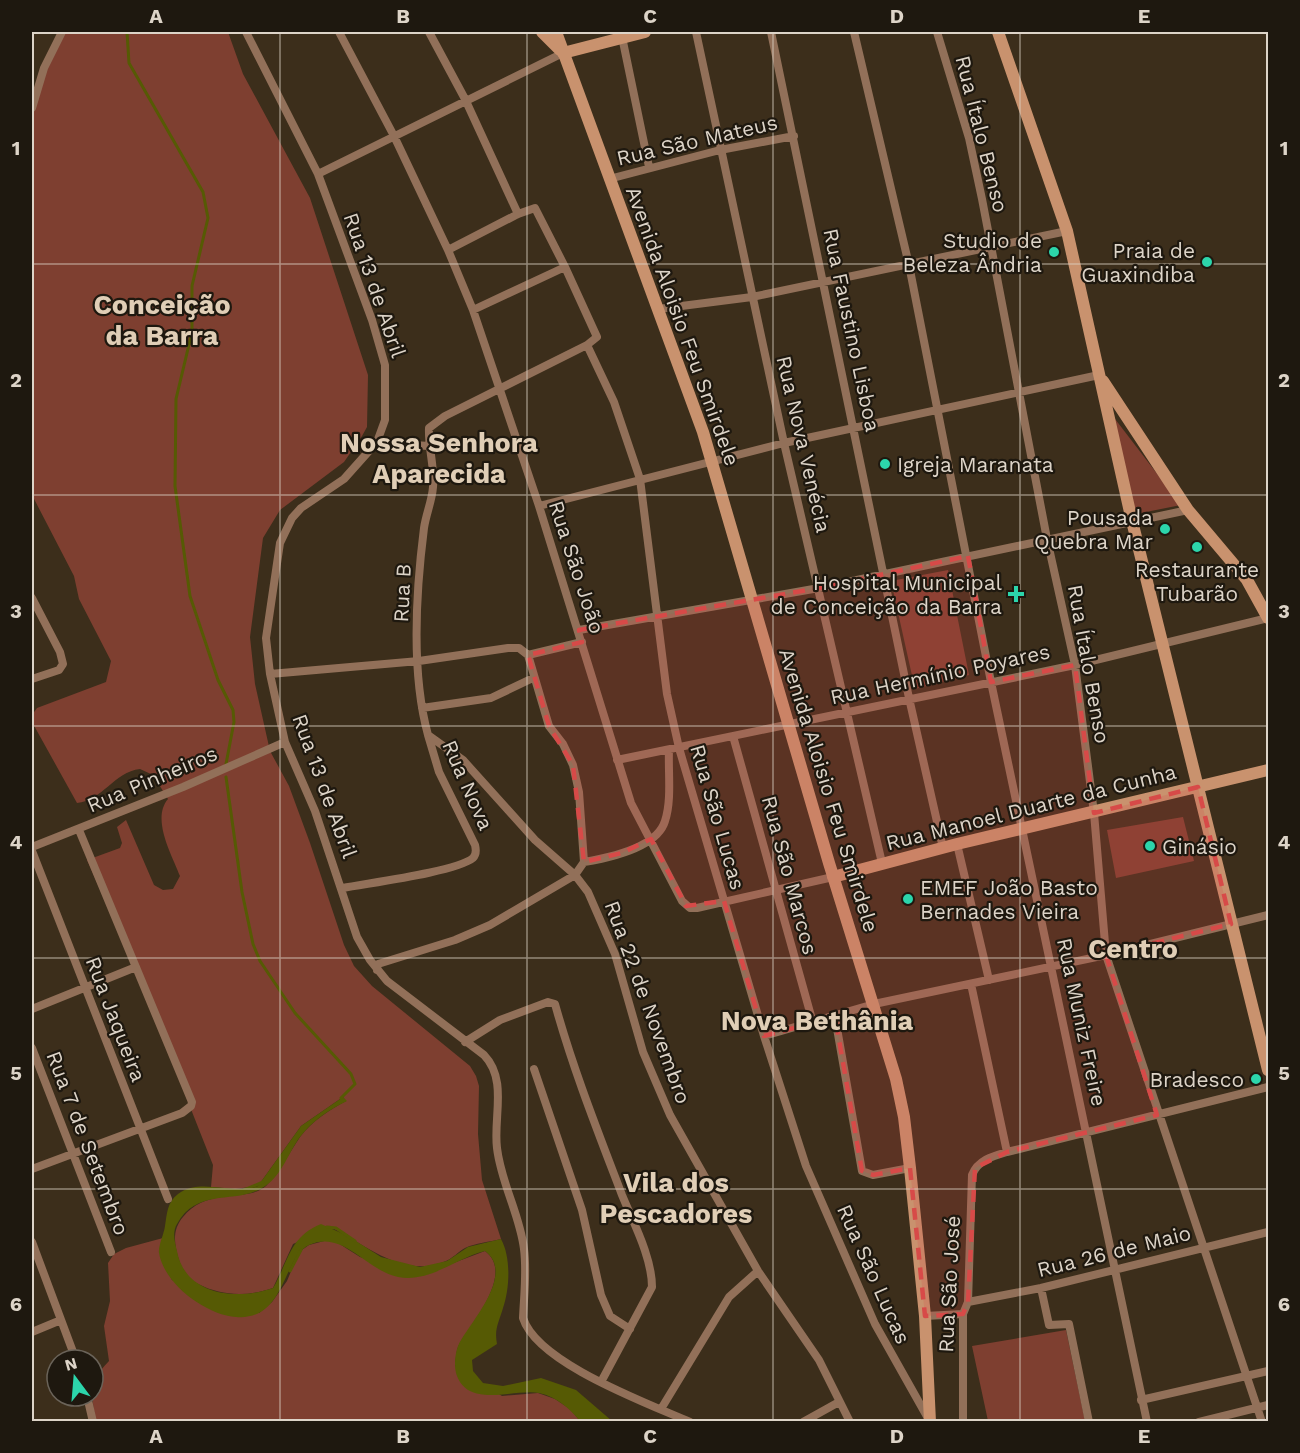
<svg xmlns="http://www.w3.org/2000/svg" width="1300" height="1453" font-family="'Work Sans',sans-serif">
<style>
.green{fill:#7e3f30}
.water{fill:#565a04}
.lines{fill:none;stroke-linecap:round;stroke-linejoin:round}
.stream{stroke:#565a04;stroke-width:3}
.street{stroke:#927059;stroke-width:8}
.secondary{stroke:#c9926e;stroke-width:12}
.marked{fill:#d74a48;fill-opacity:0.2;stroke:#d74a48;stroke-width:4.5;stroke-dasharray:12 8;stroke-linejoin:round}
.grid{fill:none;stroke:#ddd4c8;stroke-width:1.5;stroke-opacity:0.55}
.poi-dot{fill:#2cd5ab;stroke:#1e180f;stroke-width:2}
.labels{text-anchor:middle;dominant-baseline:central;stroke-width:4.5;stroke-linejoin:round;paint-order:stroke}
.street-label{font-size:21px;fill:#ddd4c8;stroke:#1e180f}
.poi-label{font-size:21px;fill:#ddd4c8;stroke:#1e180f;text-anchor:end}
.district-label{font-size:27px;font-weight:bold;fill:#e0ceb6;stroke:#1e180f}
.neatline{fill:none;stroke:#ddd4c8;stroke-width:2}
.grid-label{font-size:20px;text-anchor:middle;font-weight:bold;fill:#ddd4c8}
</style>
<rect width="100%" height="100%" fill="#3c2e1b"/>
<path class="green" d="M64,32h164l15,42 67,124 58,177 -1,52 -5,9 -18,26 -64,48 -17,28 -13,99 5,47 15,67 19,35 21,57 34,102 10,21 18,20 98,80 6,10 3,10 -1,48 4,46 19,59c-11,3 -26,4 -36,9 -7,4 -12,10 -19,13 -42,18 -79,-15 -115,-34l-38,17 -20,44c-26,9 -51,8 -75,-4 -11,-5 -16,-13 -19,-24 -5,-16 -7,-30 4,-43 25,-31 64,-14 83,-31 14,-14 23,-33 34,-49 12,-16 29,-27 46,-36l-3,-4 -42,29 -43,60 -23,3 -24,-2 2,-22 -75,-190 -51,-115 33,-12 2,-5 -5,-16 9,-7 28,65 9,5 10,-1 7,-13c-8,-21 -29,-57 -12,-77l-15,-24 -13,-6c-26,3 -38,32 -63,34l-45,-81v-7l5,-7 69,-26 5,-21 -32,-62 -5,-23 -42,-81v-373l7,-38z
M1112,415l69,90 -45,9z
M948,570l21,105 -54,14 -24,-108z
M1183,817l11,44 -78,17 -9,-48z
M163,1238l-4,13 13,29 87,33 13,-11 15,-21 12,-29 10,-7 19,-5 10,3 22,14 62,18 63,-24c30,22 -13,72 -25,92 -4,6 -4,16 -5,23l47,30 36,-3 17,6 15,10 10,12h-484c-5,-26 -8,-39 13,-60l-5,-35 6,-25 -2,-38 6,-9 12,-6z
M1066,1330l19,91h-97l-16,-75z"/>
<path class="water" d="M343,1097l4,4c-17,8 -35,20 -47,36 -12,16 -19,41 -38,51 -28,17 -64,-1 -85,36 -5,8 -2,19 0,27 8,44 59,50 96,37 16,-27 16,-51 48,-64l27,12 33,21 39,10 27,-6 21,-14 33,-8c10,18 9,49 2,69 -4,14 -9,21 -6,36l-25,16 1,11 10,12 20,3 38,-8 35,12 36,31h-32c-11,-13 -23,-24 -41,-28 -25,-5 -72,17 -83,-20 -2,-8 -1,-19 2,-27 9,-21 59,-71 27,-95 -29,7 -55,32 -87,26 -31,-6 -55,-48 -89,-32 -27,13 -23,76 -73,72 -30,-2 -72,-33 -77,-64 -1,-7 5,-19 6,-27 2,-12 2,-24 13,-32 23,-17 55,2 80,-8l43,-60z"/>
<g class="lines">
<path class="stream" d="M127,32l2,31 74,129 5,26 -16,68v46l-16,67 -1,87 15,110 28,84 15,30 1,12 -8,42
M226,777l16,115 11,52 7,17 35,52 56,61 4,10 -14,14
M244,1190l19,-8
M327,1227l9,1 19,13
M290,1271l11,-21"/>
<path class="street" d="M246,32l72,142 54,146 13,45v55l-8,22 -33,37 -43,29 -9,10 -12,25 -14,95 4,36 15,68 30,69 42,126 13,23 17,21 97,74c24,25 9,63 13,93 4,35 23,67 27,101 3,23 0,46 -1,69 14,45 124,85 167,104
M339,32l55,104 54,114 25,60 66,196 92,297 51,98 8,7h7l136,-31
M429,32l36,67 53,115
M621,32l28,135
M696,32l88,411 98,420
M771,32l138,666 34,150
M854,32l55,233 82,417 156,740
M937,32l32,106 13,61 65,340 28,126 19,148 12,142 156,467
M32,108l12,-40 18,-36
M318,174l245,-121
M609,179l111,-29 74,-14
M448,250l70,-36 17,-6 30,59 32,70 -10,8 -142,71 -16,12c-1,20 6,40 4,59 -1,14 -7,27 -9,41 -8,63 -13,145 4,207l35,25 72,80 40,35 13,17 27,62 28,98 27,63 88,156 61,89 31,62
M658,309l94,-12 315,-66
M473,310l92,-43
M587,345l27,57 26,77 27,215 12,54 85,288 42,130 69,158 54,96
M377,442l51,4
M539,506l245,-63 315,-68
M32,598l28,54 3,12 -4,6 -27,9
M579,630l240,-42 369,-78
M270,674l149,-13 89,-13h11l9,7 54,-13
M422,708l69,-10 42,-20
M733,736l80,287
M617,760l458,-95 193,-47
M957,844l32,136
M32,847l151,-60 102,-45
M32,851l136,348
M584,862c24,-4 73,-14 81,-41 7,-21 3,-49 4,-71
M343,888c25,-5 113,-16 130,-30 4,-4 3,-9 2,-13l-36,-73 -11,-37
M377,970l1,-6 77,-24 35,-15 85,-50 9,-13 -5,-70 -6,-27 -10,-21 -14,-18 -21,-71
M971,984l36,168
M32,1009l104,-42
M835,1017l27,154 11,4 37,-7
M764,1036l110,-32 232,-49 162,-40
M465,1042l35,-22 48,-18 7,2c18,65 43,128 67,191 11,27 30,62 30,92l-51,95
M32,1048l79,204
M534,1069l48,141 19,85 9,21 20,13
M32,1169l150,-56 9,-7 1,-4 -113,-272
M32,1242l44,118
M1041,1288l8,37 20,-1 20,98
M968,1302l73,-14 227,-56
M925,1316l38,-2
M32,1332l29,-12
M87,1396l6,26
M1141,1400l127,-29
M661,1409l68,-112 29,-26
M803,1422l36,-20
M963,1422v-108l5,-12 4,-127c6,-15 21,-19 35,-23l261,-65
M1199,1422l69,-17"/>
<path class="secondary" d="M542,32l18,18
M556,32l147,400 126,431 67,216 8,38 6,51 15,148 5,106
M998,32l69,199 65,290 136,549
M563,53l82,-21
M1103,381l85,129 59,70 21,38
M833,877l124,-33 311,-74"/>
</g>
<path class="marked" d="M968,556l23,126 84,-17 19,148 104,-26 33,137 -125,31 51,160 -150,37 -32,16 -7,134 -5,12 -38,2 -15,-148 -37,7 -11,-4 -27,-154 -71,19 -40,-135 -38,5 -35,-67 -29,14 -38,9 -11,-97 -24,-39 -21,-71 54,-13 -3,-12 240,-42z"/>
<path class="grid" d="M280,32v1390M527,32v1390M773,32v1390M1020,32v1390M32,264h1236M32,495h1236M32,726h1236M32,958h1236M32,1189h1236"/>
<g class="poi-dot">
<circle cx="1054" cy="252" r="6"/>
<circle cx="1207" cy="262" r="6"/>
<circle cx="885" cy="464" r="6"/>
<circle cx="1165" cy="529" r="6"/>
<circle cx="1197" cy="547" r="6"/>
<path d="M1013 585h6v6h6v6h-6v6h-6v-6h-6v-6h6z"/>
<circle cx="1150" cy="846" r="6"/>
<circle cx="908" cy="899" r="6"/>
<circle cx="1256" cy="1079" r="6"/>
</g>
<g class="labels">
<g class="street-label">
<text transform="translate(982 134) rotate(76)">Rua Ítalo Benso</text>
<text transform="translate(697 140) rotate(-13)">Rua São Mateus</text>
<text transform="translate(375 285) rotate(71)">Rua 13 de Abril</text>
<text transform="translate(683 326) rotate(70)">Avenida Aloisio Feu Smirdele</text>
<text transform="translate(852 330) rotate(78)">Rua Faustino Lisboa</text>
<text transform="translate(804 444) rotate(77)">Rua Nova Venécia</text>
<text transform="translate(577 567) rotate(72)">Rua São João</text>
<text transform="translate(402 593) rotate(-87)">Rua B</text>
<text transform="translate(1089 664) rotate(80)">Rua Ítalo Benso</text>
<text transform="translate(940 674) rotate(-12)">Rua Hermínio Poyares</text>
<text transform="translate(152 779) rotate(-23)">Rua Pinheiros</text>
<text transform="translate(468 785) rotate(66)">Rua Nova</text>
<text transform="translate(325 786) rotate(70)">Rua 13 de Abril</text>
<text transform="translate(829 790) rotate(73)">Avenida Aloisio Feu Smirdele</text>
<text transform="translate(1031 807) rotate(-14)">Rua Manoel Duarte da Cunha</text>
<text transform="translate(718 817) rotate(74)">Rua São Lucas</text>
<text transform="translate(790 875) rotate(75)">Rua São Marcos</text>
<text transform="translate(648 1002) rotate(70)">Rua 22 de Novembro</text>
<text transform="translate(116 1019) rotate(69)">Rua Jaqueira</text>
<text transform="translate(1082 1022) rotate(78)">Rua Muniz Freire</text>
<text transform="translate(88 1143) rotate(69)">Rua 7 de Setembro</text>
<text transform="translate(1114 1251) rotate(-14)">Rua 26 de Maio</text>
<text transform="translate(874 1274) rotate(66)">Rua São Lucas</text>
<text transform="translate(949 1284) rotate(-87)">Rua São José</text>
</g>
<g class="poi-label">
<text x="1042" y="240">Studio de<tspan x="1042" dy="24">Beleza Ândria</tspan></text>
<text x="1195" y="250">Praia de<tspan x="1195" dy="24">Guaxindiba</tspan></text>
<text x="897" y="464" text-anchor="start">Igreja Maranata</text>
<text x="1153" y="517">Pousada<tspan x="1153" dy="24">Quebra Mar</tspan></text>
<text x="1197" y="569" text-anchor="middle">Restaurante<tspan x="1197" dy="24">Tubarão</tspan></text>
<text x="1002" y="582">Hospital Municipal<tspan x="1002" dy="24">de Conceição da Barra</tspan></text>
<text x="1162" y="846" text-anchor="start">Ginásio</text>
<text x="920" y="887" text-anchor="start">EMEF João Basto<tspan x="920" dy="24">Bernades Vieira</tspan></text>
<text x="1244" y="1079">Bradesco</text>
</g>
<g class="district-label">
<text x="162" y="305">Conceição<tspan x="162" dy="31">da Barra</tspan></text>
<text x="439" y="443">Nossa Senhora<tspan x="439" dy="31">Aparecida</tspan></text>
<text x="1133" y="949">Centro</text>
<text x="817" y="1021">Nova Bethânia</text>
<text x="676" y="1183">Vila dos<tspan x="676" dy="31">Pescadores</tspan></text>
</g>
</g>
<rect width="1300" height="1453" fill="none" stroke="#1e180f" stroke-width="66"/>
<g transform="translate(75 1378) rotate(344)"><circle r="28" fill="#1e180f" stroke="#6a6359" stroke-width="1.5"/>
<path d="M0-4.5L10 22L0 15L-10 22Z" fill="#2cd5ab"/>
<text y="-9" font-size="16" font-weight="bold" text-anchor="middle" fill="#ddd4c8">N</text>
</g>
<rect x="33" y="33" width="1234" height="1387" class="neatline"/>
<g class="grid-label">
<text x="156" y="23">A</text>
<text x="403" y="23">B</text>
<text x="650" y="23">C</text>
<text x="897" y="23">D</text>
<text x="1144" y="23">E</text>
<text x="16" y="155">1</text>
<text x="1284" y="155">1</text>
<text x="16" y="387">2</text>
<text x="1284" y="387">2</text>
<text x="16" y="618">3</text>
<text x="1284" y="618">3</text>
<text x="16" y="849">4</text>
<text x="1284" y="849">4</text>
<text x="16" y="1080">5</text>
<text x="1284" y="1080">5</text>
<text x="16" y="1311">6</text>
<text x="1284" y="1311">6</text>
<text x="156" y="1443">A</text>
<text x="403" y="1443">B</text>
<text x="650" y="1443">C</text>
<text x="897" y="1443">D</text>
<text x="1144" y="1443">E</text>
</g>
</svg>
